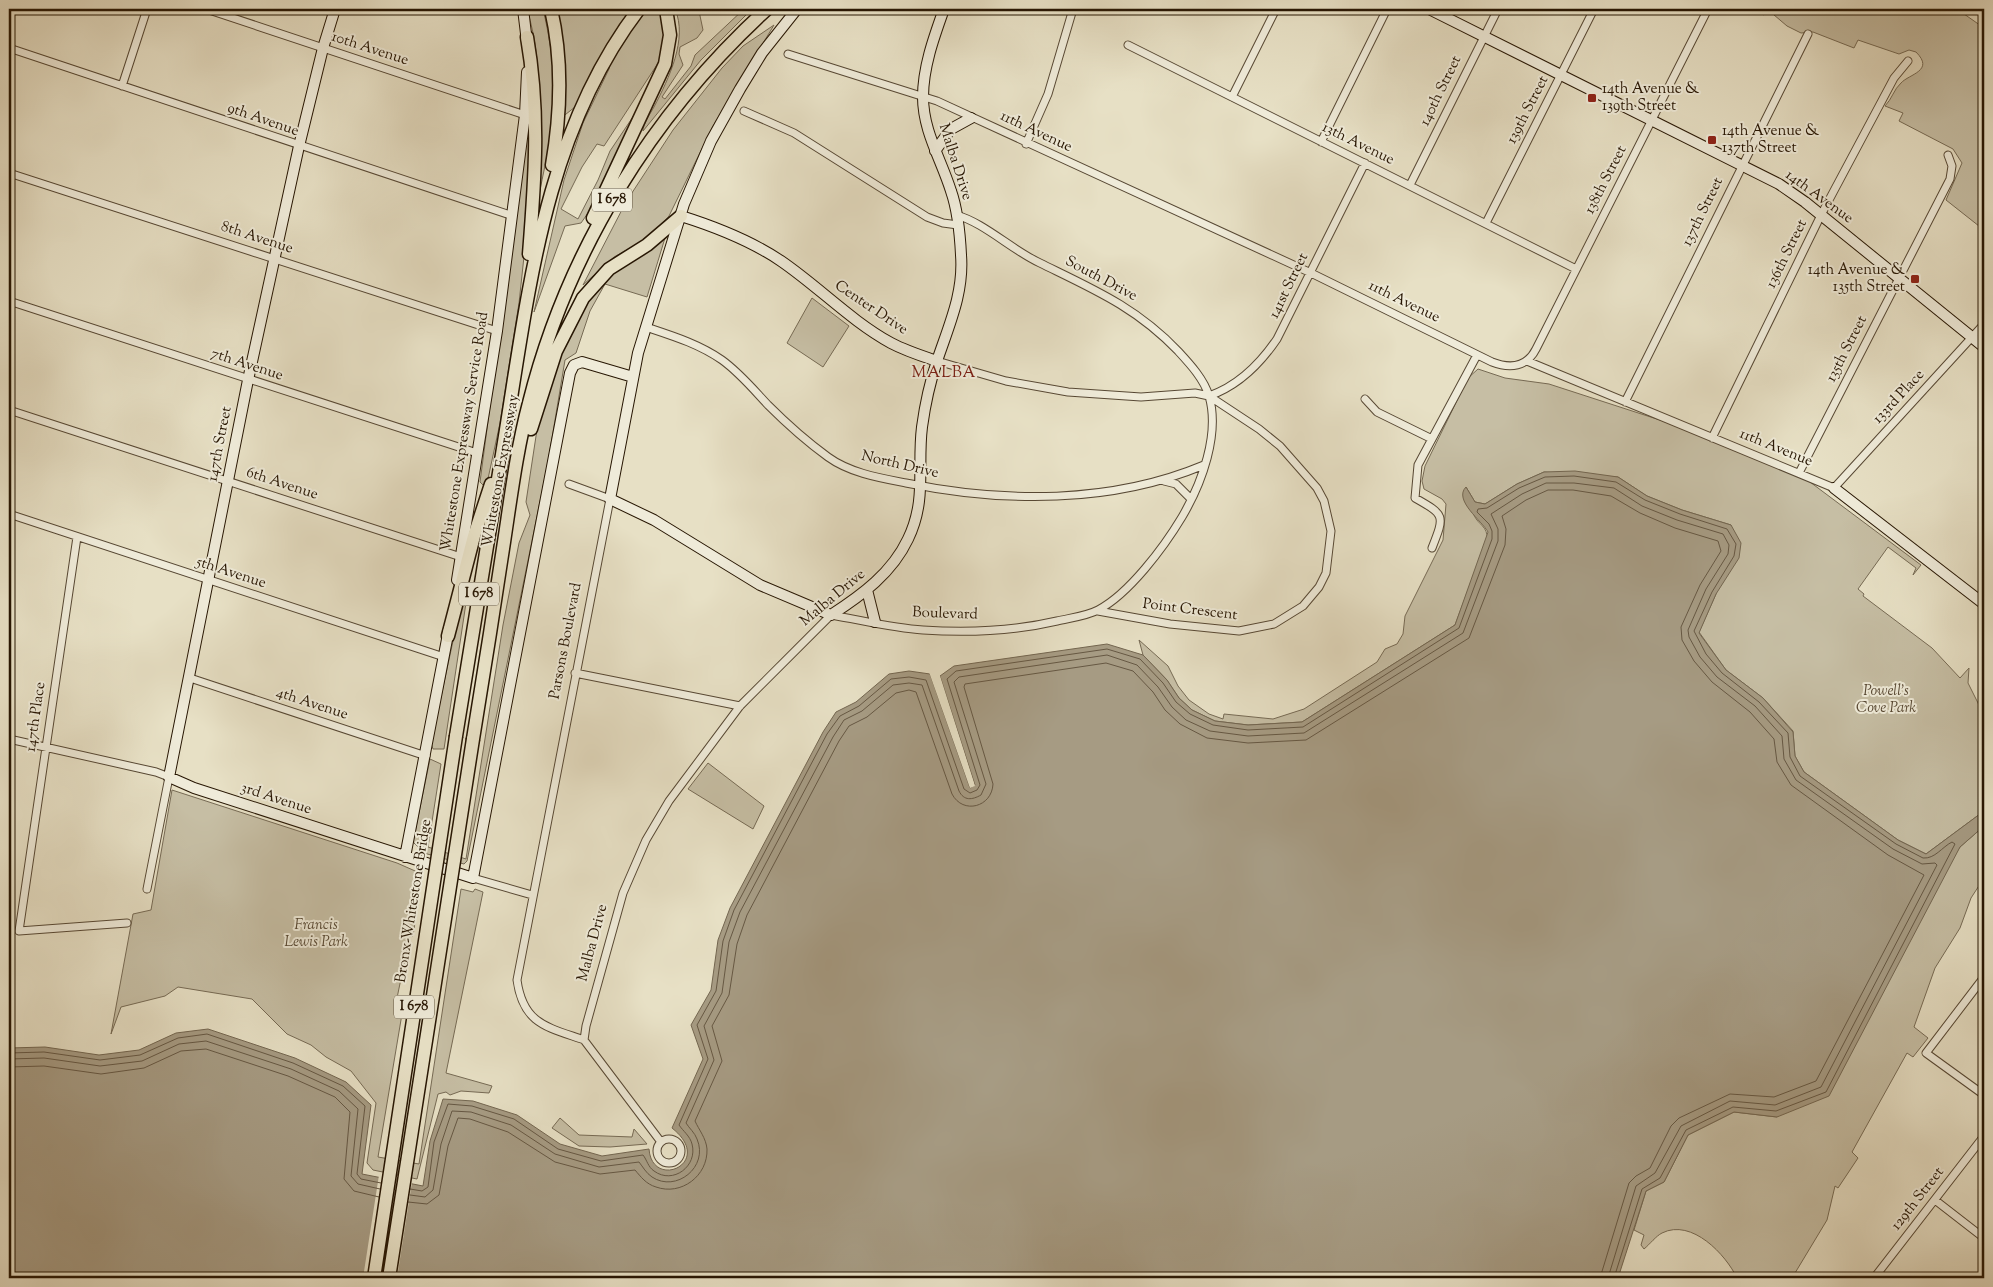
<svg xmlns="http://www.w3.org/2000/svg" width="1993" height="1287" font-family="'Sorts Mill Goudy',serif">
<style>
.green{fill:#c6bea4;stroke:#766a54}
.water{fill:#a69b83;stroke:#736650}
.pier{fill:#e7e0c5}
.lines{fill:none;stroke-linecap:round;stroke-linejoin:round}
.shore{stroke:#665843;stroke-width:1}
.street-casing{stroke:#574834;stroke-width:9}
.secondary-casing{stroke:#271603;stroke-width:12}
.highway-casing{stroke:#271603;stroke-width:15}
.street{stroke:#efebd9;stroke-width:7}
.secondary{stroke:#efebd9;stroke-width:10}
.highway{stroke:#e7e0c5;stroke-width:12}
.highway-bridge-casing{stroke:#271603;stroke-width:15;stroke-linecap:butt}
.highway-bridge{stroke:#e7e0c5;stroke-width:12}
.poi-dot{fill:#8f2418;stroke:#efebd9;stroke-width:2}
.labels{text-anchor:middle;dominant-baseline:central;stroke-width:4;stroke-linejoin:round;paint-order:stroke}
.shield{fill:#efebd9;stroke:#635643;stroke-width:1}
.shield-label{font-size:14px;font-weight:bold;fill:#271603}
.street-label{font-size:15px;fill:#271603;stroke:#efebd9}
.poi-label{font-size:15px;fill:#271603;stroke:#efebd9;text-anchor:start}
.park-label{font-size:15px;font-style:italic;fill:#574833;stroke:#efebd9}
.neighbourhood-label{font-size:16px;letter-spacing:1px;fill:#7a1f14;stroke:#efebd9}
</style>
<rect width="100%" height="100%" fill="#e7e0c5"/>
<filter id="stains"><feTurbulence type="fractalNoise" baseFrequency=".004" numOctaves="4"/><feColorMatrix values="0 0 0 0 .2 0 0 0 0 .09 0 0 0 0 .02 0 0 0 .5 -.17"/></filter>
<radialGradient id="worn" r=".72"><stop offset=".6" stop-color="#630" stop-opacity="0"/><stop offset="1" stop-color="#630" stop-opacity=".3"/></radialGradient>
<path class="green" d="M527,9h16c7,29 11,58 11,87 0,37 -11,75 -17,110 1,-64 9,-135 -10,-197z
M554,9l78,1 -36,54 -21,43 -14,11z
M646,9h15l4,14 -3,34 -58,89 -7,-2 -15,23 -21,42 17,10 20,-39 12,-29 45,-67 -60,119 -14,20 -16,3 -31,86 30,-132 19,-57 26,-54 3,-14z
M675,9h29l-5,2 4,19 -6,8 -17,9 -1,7 4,11 -21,32 3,2 26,-33 4,-11 49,-46h8l-51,51 -58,71c0,-7 7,-17 11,-24 15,-29 34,-68 21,-98z
M1755,9h202l27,19v202l-38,-30 16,-37 -9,-14 -54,-28 4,-8 -18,-7c7,-7 9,-17 16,-23 8,-9 34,-12 15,-31l-7,-2 -10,4 -41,-14 -4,8 -41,-16 -12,1 -14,-7 -20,-17 -3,6z
M774,25l-61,101 -44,90 -21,22 -34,19 -31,28 43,-83 47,-72 49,-62 21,-22z
M530,125l-1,85 -10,93 -19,120 -14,65 -6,-6 44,-334z
M665,238l-18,59 -42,-13 -15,27 -14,42 -11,7 -17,102 -81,399 -3,3 -44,-12v-3l-7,-7 17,-83 11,5 -13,83 38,12 37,-234 16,-82 11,-28 -4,-13 12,-79 26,-78 27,-52 19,-18 25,-15z
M812,298l37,28 -26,41 -36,-24z
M1478,369l27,9 44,6 114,37 143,58 115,86 -8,10 3,-7 -28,-21 -30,42 6,5 -1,2 69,52 28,30 9,-10 -1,15 16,32v96l-58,43 -28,-14 -94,-68 -9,-16 -2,-25 -30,-33 -37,-28 -27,-38 17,-38 15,-69 -49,-15 -35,-14 -29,-19 -74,-5 -27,12 -32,20 -10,-2 -9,-15c3,9 4,20 8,28 4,10 14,11 13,24l-32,86 -153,97 -54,3 -33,-4 -23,-11 -13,-12 -12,-18 -24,-25 -4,-15 29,26 10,20 11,14 20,14 14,5 1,-5 49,5 31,-10 73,-47 8,-13 12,-5 6,-10 2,-18 38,-76 3,-36 -4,-5 -18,-10 -2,-8 3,-15 43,-88z
M469,583l-25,166h-11l-2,-6 33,-153z
M708,763l56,43 -11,23 -65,-40z
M172,790l225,73 25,11 -9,62 -3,-1 -13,63 8,-2 -27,161 41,7 42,-275 12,3 2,-3 8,3 -37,181 46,13 -3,7 -28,-2 -11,4 -4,-3 -8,2 -21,85 -44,-9 -6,-7 9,-60 -25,-32 -25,-14 -15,-12 -24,-11 -35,-35 -74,-12 -13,9 -44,11 -10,27 22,-120 18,-4z
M1984,826v52l-13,20 -11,30 -25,40 -21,59 14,11 -15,19 -6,-4 -55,99 6,6 -20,30 -3,-2 -8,34 -35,58h-55c-11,-23 -45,-60 -75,-45 -6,3 -12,11 -18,16l-3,-4 3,-10 -10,-5 12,-39 18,-9 24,-47 46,-23 43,5 183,-270z
M560,1118l19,17 53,2 2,-8 13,15 -37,3 -31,-1 -27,-18z"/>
<path class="water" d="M1575,471l43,6 29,19 35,14 49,15 10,18 -2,15 -23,36 -17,39 27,37 37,28 30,34 2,24 9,16 94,68 28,14 58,-43v15l-24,21 -131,249 -52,21 -43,-5 -46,23 -24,47 -18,9 -28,87h-1609v-230l36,-1 54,8 40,-5 37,-17 32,-4 87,29 51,24 25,23 -9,69 61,12 7,-45 13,-42 30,2 44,14 43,29 42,12 47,-7c3,42 67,14 23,-21l31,-69 -12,-34 20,-35 7,-50 12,-32 93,-176 13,-20 20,-10 33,-28 20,-3 21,3 40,114 5,-3 -35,-109 14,-10 153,-22 36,11 24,25 12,18 13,12 23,11 33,4 54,-3 153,-97 33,-93c-6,-11 -35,-32 -22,-45l9,15 10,2 32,-20 27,-12z"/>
<path class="pier" d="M929,672l3,2 39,111 -33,-110 2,1 35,110 -5,2z
M379,1175l33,7 -15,96h-34z"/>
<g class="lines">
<path class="shore" d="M9,1053l35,-1 56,8 40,-5 38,-17 29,-4 86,29 50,23 22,20 -8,68 4,5 20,4
M9,1059l35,-1 56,8 42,-5 37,-17 27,-3 85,28 48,22 19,18 -7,67 7,8 22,5
M9,1067l35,-1 57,8 43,-6 37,-17 25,-2 82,27 47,21 15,15 -6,67 10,12 25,6
M410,1189l12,2 6,-4 6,-45 14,-38 24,2 42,13 44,30 43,12 42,-6c4,5 5,12 11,16 19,14 44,-5 38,-27 -2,-8 -9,-13 -13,-19l29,-66 -11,-34 19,-34 7,-50 11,-31 93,-176 13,-18 19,-10 32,-27 18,-2 17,3 38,109 6,4 7,-3 3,-5 -33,-106 9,-8 151,-22 33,10 23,24 13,19 14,12 23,11 35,5 55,-3 156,-99 33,-89v-8l-3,-7 -12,-12 1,-3 9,-1 32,-20 26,-11 29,-1 42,6 29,18 35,14 47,15 9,15 -2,12 -22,36 -18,39 12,23 16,19 37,29 29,31 2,24 10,19 96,68 27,14c12,1 19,-11 29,-16l3,2 -129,248 -50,19 -43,-4 -47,23 -26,48 -18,11 -28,89
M410,1195l15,2 8,-7 8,-46 11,-33 19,1 40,13 44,29 44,13 40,-5c4,5 7,11 13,15 24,16 57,-10 45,-38 -2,-6 -8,-11 -11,-16l28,-63 -10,-34 18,-33 7,-51 11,-30 93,-175 11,-17 18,-9 31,-26 16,-2 13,2 37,106c5,10 13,9 22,4l5,-11 -32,-102 5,-5 148,-22 30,10 21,22 14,20 14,13 24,11 38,5 56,-3 159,-100 35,-92v-12l-7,-15 31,-20 24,-11h28l40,5 28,18 35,14 46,14 6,11 -1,9 -22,35 -18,41 1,7 11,20 17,20 38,29 27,30 2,23 12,21 97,69 29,15 13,-1 2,2 -116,222 -46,18 -45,-4 -49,25 -26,47 -19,13 -28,92
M408,1202l19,2 12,-9 9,-49 10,-28 12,1 38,13 47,30 45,12 35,-4c6,7 11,14 21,17 25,9 52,-11 51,-38 -1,-11 -8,-19 -12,-28l27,-60 -10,-35 17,-31 8,-51 10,-29 92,-174 10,-15 18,-9 29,-24 13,-3 7,2 36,102c11,21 40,13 41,-10l-29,-97 1,-3 141,-21 27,8 20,21 12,18 15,14 27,14 41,5 58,-3 163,-102 36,-93 1,-16 -4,-13 24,-16 22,-10h25l38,6 29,17 35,15 43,13 3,10 -21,34 -19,42 1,13 12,21 18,21 38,30 24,27 3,23 14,23 97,70 36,20 -108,206 -42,16 -44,-3 -51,24 -8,8 -21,42 -14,8 -7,7 -29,95"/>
<g class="street-casing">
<path id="street" d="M206,9l319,106
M1128,45l448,224
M9,48l501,167
M788,54l149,47 374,172 181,89c18,7 35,5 44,-13l172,-340
M122,86l25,-77
M1232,97l44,-88
M744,111l50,22 133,84 16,6 15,2
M1321,142l66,-133
M1026,144l22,-50 25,-85
M9,173l488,158
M1410,185l88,-176
M1486,223l108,-214
M9,301l468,152
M646,327c27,9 53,17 76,33 18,13 31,29 46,45 19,19 38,36 60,52 22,16 52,21 78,26 98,20 205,21 298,-18
M937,361l69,20 62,11 73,5 54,-4 14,3 50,33 21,17 37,42 7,13 7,30 -5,42 -7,14 -16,19 -29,18 -35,7 -69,-7 -72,-13
M1527,361l307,127 150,-164
M1209,396c29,-10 51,-32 68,-57l88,-176
M1365,399l12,13 55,27
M1625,402l183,-368
M9,410l452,147
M1712,438l109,-223 73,-137 14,-17
M1799,473l151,-294 2,-13 -4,-11
M1164,481l12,3 15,15
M569,484l41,15 -93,481c6,44 30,47 67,60
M9,514l435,143
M77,537l-58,394 108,-8
M1432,548c13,-33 13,-33 -17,-50l3,-33 59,-110
M575,673l165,33
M190,678l236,78
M9,739l147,33 13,5 -22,112
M473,878l59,17
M1984,977l-58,76 58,42
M657 1151a12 12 0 1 1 24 0a12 12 0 1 1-24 0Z
M661,1142l-77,-102 2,-14 37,-133 23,-53 23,-39 71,-95 91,-91c30,5 61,13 92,15 45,3 91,1 134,-9 13,-3 30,-5 41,-11 31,-16 66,-63 84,-93 20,-34 38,-83 27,-121 -5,-17 -19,-32 -31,-45 -42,-44 -85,-62 -138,-88 -28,-13 -57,-41 -84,-48
M1935,1200l49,38
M1874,1278l110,-142"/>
</g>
<g class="secondary-casing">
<path id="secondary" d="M335,9l-12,39 -24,98 -51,234 -79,397 25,11 279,90 97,-505 4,-8 8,-3 51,15
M523,9l4,33
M797,9l-35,44 -22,36 -29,52 -27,63 -46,149 -28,146 44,21 106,65 71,30c31,-20 61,-42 77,-76 19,-39 9,-72 14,-112 3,-22 8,-45 15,-66 12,-36 27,-68 24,-106 -1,-21 -3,-44 -10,-64 -10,-32 -28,-60 -28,-94 0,-30 11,-60 21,-88
M1429,9l350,175 26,18 179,145
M935,151l16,-22 20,-11
M681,216c35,11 69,24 100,45 38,26 70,60 110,82 15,8 31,13 46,18
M1834,488l150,116
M457,580l40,-249 28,-216 2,-43
M867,590l8,32
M405,857l44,-228"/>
</g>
<g class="highway-casing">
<path id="highway" d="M551,9c12,52 10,104 1,156
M527,37c13,75 8,142 2,217
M593,218l72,-154 5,-29 -4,-26
M531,429l25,-78 27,-53 26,-29 38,-24 34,-29
M448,636l26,-100 17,-52
M456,736c16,-100 33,-200 49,-300 24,-148 40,-304 134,-427
M473,739c11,-66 21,-131 31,-197 7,-46 13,-94 25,-139 38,-152 123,-289 238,-394"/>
</g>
<use href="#street" class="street"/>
<use href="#secondary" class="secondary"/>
<use href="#highway" class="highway"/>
<g class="highway-bridge-casing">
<path id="highway-bridge" d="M374,1278l82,-542
M389,1278l84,-539"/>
</g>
<use href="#highway-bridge" class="highway-bridge"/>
</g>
<g class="poi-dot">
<rect x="1587" y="93" width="10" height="10" rx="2.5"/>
<rect x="1707" y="135" width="10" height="10" rx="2.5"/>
<rect x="1910" y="274" width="10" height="10" rx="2.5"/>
</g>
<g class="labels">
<g class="shield">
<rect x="592" y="188.5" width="40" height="23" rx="4"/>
<rect x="459" y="582.5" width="40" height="23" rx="4"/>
<rect x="394" y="995.5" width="40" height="23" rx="4"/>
</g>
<g class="shield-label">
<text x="612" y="200">I 678</text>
<text x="479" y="594">I 678</text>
<text x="414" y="1007">I 678</text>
</g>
<g class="street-label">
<text transform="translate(370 49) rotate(18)">10th Avenue</text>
<text transform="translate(1441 91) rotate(-64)">140th Street</text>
<text transform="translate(1528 110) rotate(-63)">139th Street</text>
<text transform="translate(263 120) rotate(19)">9th Avenue</text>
<text transform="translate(1036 132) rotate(25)">11th Avenue</text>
<text transform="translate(1358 144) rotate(26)">13th Avenue</text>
<text transform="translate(955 162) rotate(72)">Malba Drive</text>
<text transform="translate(1606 180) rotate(-63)">138th Street</text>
<text transform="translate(1819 197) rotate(36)">14th Avenue</text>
<text transform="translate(1703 212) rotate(-64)">137th Street</text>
<text transform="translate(257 238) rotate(18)">8th Avenue</text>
<text transform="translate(1787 254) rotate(-64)">136th Street</text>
<text transform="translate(1101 279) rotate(28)">South Drive</text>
<text transform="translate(1289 286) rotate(-64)">141st Street</text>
<text transform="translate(1404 302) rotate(26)">11th Avenue</text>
<text transform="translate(871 308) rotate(34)">Center Drive</text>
<text transform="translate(1847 349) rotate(-63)">135th Street</text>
<text transform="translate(247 365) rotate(18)">7th Avenue</text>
<text transform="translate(1899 397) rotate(-47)">133rd Place</text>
<text transform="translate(465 432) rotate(-81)">Whitestone Expressway Service Road</text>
<text transform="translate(220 444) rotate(-79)">147th Street</text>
<text transform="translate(1776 448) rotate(22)">11th Avenue</text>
<text transform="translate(900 465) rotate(13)">North Drive</text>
<text transform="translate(501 471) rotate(-80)">Whitestone Expressway</text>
<text transform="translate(282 484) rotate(18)">6th Avenue</text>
<text transform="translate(231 573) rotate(18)">5th Avenue</text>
<text transform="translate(833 598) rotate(-40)">Malba Drive</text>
<text transform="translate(1190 610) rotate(7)">Point Crescent</text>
<text transform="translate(945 614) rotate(2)">Boulevard</text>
<text transform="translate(566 641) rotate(-79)">Parsons Boulevard</text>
<text transform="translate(312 704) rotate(18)">4th Avenue</text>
<text transform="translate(36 717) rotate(-82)">147th Place</text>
<text transform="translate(276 799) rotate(18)">3rd Avenue</text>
<text transform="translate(414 901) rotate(-81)">Bronx-Whitestone Bridge</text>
<text transform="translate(593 943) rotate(-75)">Malba Drive</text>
<text transform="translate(1918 1199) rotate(-52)">129th Street</text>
</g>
<g class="poi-label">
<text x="1602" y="89">14th Avenue &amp;<tspan x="1602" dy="17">139th Street</tspan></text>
<text x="1722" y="131">14th Avenue &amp;<tspan x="1722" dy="17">137th Street</tspan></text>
<text x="1905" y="270" text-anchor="end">14th Avenue &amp;<tspan x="1905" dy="17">135th Street</tspan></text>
</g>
<g class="park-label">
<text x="1886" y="691">Powell's<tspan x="1886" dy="17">Cove Park</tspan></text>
<text x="316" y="925">Francis<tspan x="316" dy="17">Lewis Park</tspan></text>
</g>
<g class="neighbourhood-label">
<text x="944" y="373">MALBA</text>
</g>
</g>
<rect width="1993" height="1287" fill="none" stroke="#e7e0c5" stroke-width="30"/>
<rect x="10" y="10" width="1973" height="1267" fill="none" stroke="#271603" stroke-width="2.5"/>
<rect x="15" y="15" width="1963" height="1257" fill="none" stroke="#271603"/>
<rect width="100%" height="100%" filter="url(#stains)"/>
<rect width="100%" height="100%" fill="url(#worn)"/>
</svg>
